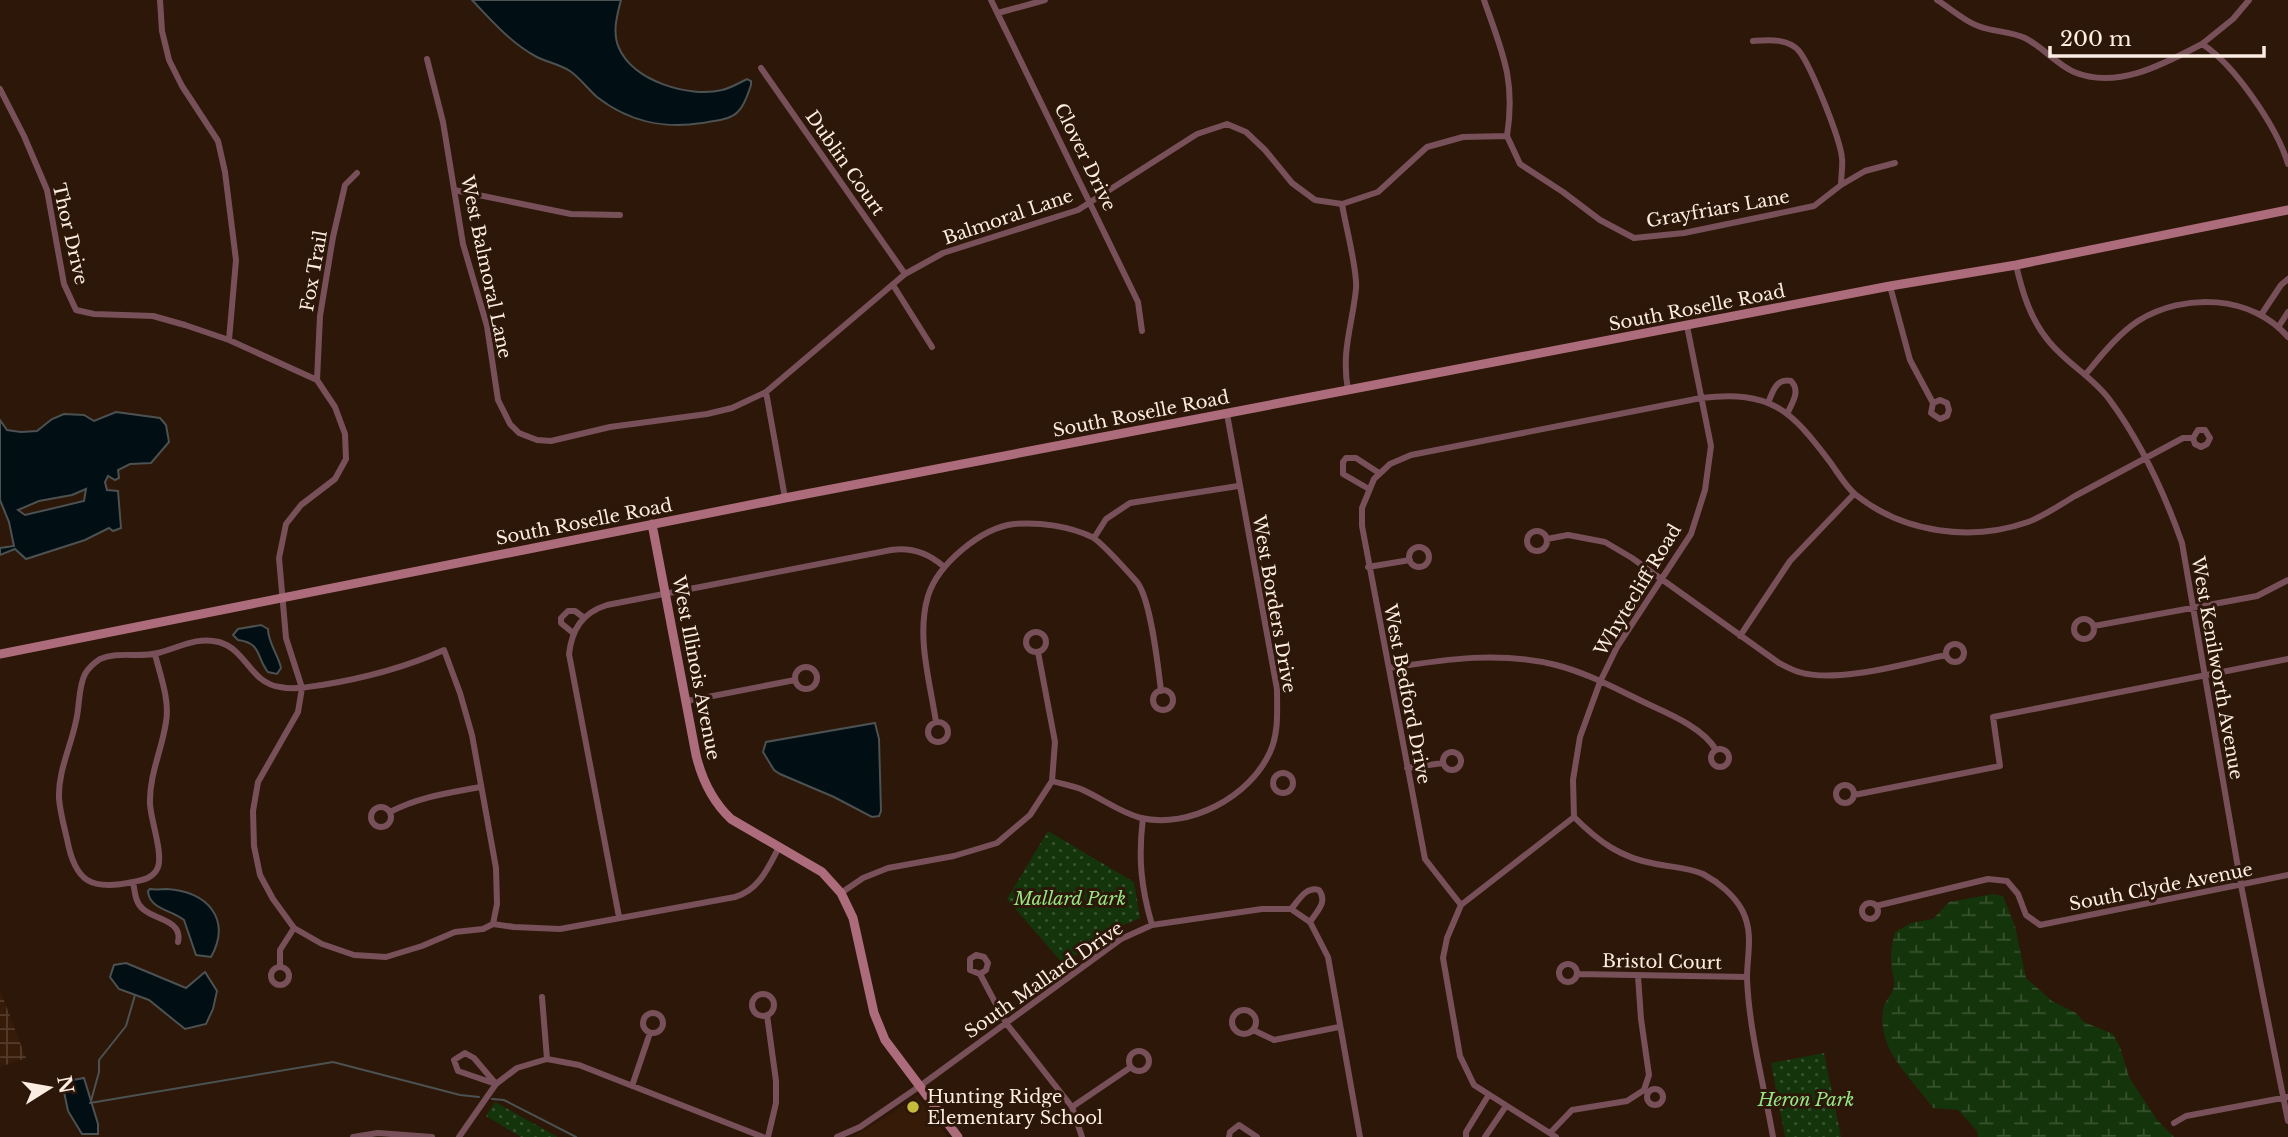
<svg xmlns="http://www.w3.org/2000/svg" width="2288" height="1137" font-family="'Libre Baskerville',serif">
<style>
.built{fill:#361b08}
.industrial{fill:url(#industrial-grid)}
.wetland{fill:url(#wetland-marsh)}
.park{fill:url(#park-dots)}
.water{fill:#010e13;stroke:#4c5151;stroke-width:2;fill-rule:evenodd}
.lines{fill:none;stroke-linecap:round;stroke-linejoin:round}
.stream{stroke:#4c5151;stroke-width:2}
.minor{stroke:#785059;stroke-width:6}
.secondary{stroke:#ac6c7b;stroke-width:9}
.poi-dot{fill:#c7bb3b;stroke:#2c1708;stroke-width:2.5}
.labels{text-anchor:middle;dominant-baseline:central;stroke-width:6;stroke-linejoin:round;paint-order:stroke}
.street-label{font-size:18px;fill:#fcede3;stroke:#2c1708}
.park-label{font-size:18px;font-style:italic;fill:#95e684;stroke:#2c1708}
.poi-label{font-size:18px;fill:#fcede3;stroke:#2c1708;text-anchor:start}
</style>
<defs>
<pattern id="industrial-grid" width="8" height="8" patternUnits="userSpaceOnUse" patternTransform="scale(1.75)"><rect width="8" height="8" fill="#361b08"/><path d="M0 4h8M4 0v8" fill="none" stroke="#543c2c"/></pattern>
<pattern id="wetland-marsh" width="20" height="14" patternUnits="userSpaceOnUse" patternTransform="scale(1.75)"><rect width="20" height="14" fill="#14340c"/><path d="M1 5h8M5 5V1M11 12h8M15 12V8" fill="none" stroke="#37522f"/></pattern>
<pattern id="park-dots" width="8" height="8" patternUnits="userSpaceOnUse" patternTransform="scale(1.75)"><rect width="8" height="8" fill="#14340c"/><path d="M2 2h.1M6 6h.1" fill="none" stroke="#37522f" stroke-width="1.8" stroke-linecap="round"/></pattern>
</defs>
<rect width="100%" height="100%" fill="#2c1708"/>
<path class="built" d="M917,1096l31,41h-96l34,-20z"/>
<path class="industrial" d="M0,990l26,68 -26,9z"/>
<path class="wetland" d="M1993,894l10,2 12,30 11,52 26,23 24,12 8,9 29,12 7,13 9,30 28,43 17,17h-196l-1,-6 -19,-21 -25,-2c-21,-30 -56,-57 -50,-98 1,-10 10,-15 11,-24 1,-5 -1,-11 -2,-16 -2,-14 -1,-24 3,-38l16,-9 22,-4 16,-17z"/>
<path class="park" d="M1048,831l86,51 6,36 -38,16 -38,31 -57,-66z
M1824,1053l17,84h-56l-14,-74z
M495,1102l63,35h-37l-35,-21z"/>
<path class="water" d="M472,0h149c-4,15 -9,33 -2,48 14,33 70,50 103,42 9,-2 17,-7 25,-11l4,2v4c-11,33 -16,33 -49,38 -39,6 -73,-1 -105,-26 -9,-8 -17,-19 -27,-26 -11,-7 -24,-9 -35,-15 -25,-14 -43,-35 -63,-56z
M116,412l44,6 6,7 3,17 -18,21 -21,1 -12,6 1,8 -4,2 -7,-4 -3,6 2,8 11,1 3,37 -8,3 -4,-3 -24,12 -59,19 -11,-10 -15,6v-7l14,-2 -5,-24 -9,-22v-80l7,10 14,2 16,-1 15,-12 12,-5 20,1 10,6zM86,489l-2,12 -59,14 -7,-5 21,-9 33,-6z
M261,625l7,4c0,14 10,25 13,39l-4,6 -9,-2c-12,-15 -6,-29 -30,-32l-5,-5 5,-6z
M875,723l4,16 2,72 -2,5 -7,1 -38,-20 -54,-23 -6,-4 -11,-18 3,-10z
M150,889c6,1 11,0 17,0 40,2 65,30 44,68l-15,-2 -12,-35c-12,-10 -35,-11 -36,-29z
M126,963l60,25 19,-16 12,19 -4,18 -7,15 -21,5 -36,-29 -30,-11 -9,-12 4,-12z
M84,1078l14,46v10h-16l-14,-23 -6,-29z"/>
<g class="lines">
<path class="stream" d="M492,1099l12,1 72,37
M91,1101l8,-29v-12l27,-34 9,-31
M90,1103l243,-41 127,33 19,2"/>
<path class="minor" d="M160,0l2,31 7,29 13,26 36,55 7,31 11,88 -7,80
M991,0l147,302 4,29
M1484,0c18,52 32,79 23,136
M1937,0c13,8 27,21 41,26 15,6 32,5 47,12 18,9 31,26 49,34 43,18 90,-8 128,-28 32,20 75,83 86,120
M998,13l47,-13
M1753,41c15,-1 35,-3 46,10 12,15 41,87 43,107 1,8 -1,18 -1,27
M2202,44l31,-25 16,-19
M427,59l16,63 20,122 24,82 11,74 12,24 9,9 18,7 14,1 59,-14 97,-13 25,-6 34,-16 139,-118 38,-21 135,-43 119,-76 30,-10 19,8 19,18 27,33 23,17 27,4 36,-12 49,-45 36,-10 44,-1
M761,68l144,206
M0,89l24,47 23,54 17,94 12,26 18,4 59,2 32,9 44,15 88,40 18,27 10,27 1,25 -11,20 -34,26 -15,19 -7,34 7,80 16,50 -4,24 -40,70 -5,29 1,35 6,29 13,24 21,29 28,16 32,11 32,2 36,-11 33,-14 28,-3 10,-5
M1507,136l13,28 43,28 37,28 34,18 50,-5 130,-27 27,-21 24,-14 30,-8
M454,190l117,24 49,1
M1342,204c3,20 16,67 14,85 -4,38 -15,62 -8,101
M2016,265c6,26 14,53 31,74 17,23 45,37 62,60 32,43 55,93 73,144l59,342 47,236
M893,285l39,62
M1890,286l20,74 23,43 -2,10 9,6 7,-3 2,-6 -2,-7 -7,-3 -7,3
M2261,315l20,-30 7,-6
M1687,326l24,120 -6,44 -14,44 -74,113 -17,35 -20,55 -7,43 1,37c25,25 47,41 82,47 15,3 34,4 47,10 15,8 31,21 39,36 12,23 5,45 5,68 2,53 17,107 26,159
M2279,326l9,-14
M2085,375c16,-19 32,-40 53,-54 46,-29 114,-26 150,16
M317,380l3,-64 13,-79 12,-52 12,-12
M766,392l19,106
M1768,403c5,-12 8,-25 23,-22 10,10 1,22 -4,33
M1369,489l-26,-15v-12l3,-4h10l23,15
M1527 541a10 10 0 1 1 20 0a10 10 0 1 1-20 0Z
M1094,538l12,-19 24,-16 108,-17
M1547,539l21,-4 37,7 27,16 147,105c6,3 13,7 20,9 38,12 108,-9 147,-17
M1409 557a10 10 0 1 1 20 0a10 10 0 1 1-20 0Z
M1368,567l42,-7
M2074 629a10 10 0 1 1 20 0a10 10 0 1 1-20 0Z
M2094,626l163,-30 31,-16
M1026 642a10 10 0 1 1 20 0a10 10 0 1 1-20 0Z
M573,633l-12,-10v-5l7,-7h7l8,6
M1740,636l50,-75 64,-67
M1946 653a9 9 0 1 1 18 0a9 9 0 1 1-18 0Z
M1038,652l17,90 -3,39c10,3 22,5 31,9 20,9 36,22 58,28 48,11 109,-21 129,-66 9,-19 7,-42 7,-63l-50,-275
M155,654c5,21 15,46 11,68 -4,28 -17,53 -16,82 1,17 13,49 8,63 -4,11 -15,13 -25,15 -42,9 -58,0 -66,-43 -3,-13 -7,-27 -8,-41 -1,-27 12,-52 17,-77 4,-16 2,-33 9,-47 4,-7 9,-11 15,-15 18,-8 39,-1 58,-6 20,-5 39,-17 61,-11 28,8 31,41 61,45 14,3 28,0 42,-2 43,-7 82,-17 122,-35l16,43 12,42 24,133 1,36 -4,20
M795 678a11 11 0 1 1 22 0a11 11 0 1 1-22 0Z
M1390,668c57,-9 109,-17 166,-3 32,8 64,26 94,40 22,10 54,24 66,45
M1153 700a10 10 0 1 1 20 0a10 10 0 1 1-20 0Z
M687,701l108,-21
M928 732a10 10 0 1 1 20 0a10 10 0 1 1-20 0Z
M936,722c-6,-40 -20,-86 -8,-126 10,-32 53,-68 86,-72 26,-2 55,2 78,13 9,5 37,36 45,45 14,18 21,84 24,109
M1711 758a9 9 0 1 1 18 0a9 9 0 1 1-18 0Z
M1443 761a9 9 0 1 1 18 0a9 9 0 1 1-18 0Z
M1407,768l36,-5
M1273 783a10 10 0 1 1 20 0a10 10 0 1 1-20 0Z
M1836 794a9 9 0 1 1 18 0a9 9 0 1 1-18 0Z
M1854,795l146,-29 -7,-49 295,-58
M371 817a10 10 0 1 1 20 0a10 10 0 1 1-20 0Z
M390,812c28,-15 58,-19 90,-25
M1143,818c-5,40 -2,69 9,107
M133,882c2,9 2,21 10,27 12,11 40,11 35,33
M841,893l22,-15 25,-10 66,-12 43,-13 33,-28 22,-34
M1862 911a8 8 0 1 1 16 0a8 8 0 1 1-16 0Z
M1461,905l-36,-46 -63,-333v-18l12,-29 16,-15 21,-9 290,-57c70,-8 89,11 129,64 8,11 16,25 26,33 48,38 115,47 172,27 16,-6 32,-17 47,-26 36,-19 72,-39 108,-58h10l5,-8h7l5,8 -3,6 -6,3 -6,-3 -2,-6
M1876,906l112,-27 19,2 11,13 8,21 14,10 248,-50
M1291,909l19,13 18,35 32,180
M1291,909c8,-9 15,-23 28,-19 9,12 -2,21 -9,32
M619,917l-50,-263c3,-25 13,-41 38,-49l284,-55c20,-3 37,3 52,16
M493,924l21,3 46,2 175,-32c24,-7 33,-29 44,-50
M1559 973a9 9 0 1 1 18 0a9 9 0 1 1-18 0Z
M271 976a9 9 0 1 1 18 0a9 9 0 1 1-18 0Z
M280,967v-17l14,-22
M980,974l6,-4 2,-7 -4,-6 -8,-2 -6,4v11l10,4 26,49 66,84 10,30
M1577,974l170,3
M752 1005a11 11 0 1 1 22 0a11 11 0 1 1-22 0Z
M542,997l5,62
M1232 1022a12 12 0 1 1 24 0a12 12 0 1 1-24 0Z
M643 1023a10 10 0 1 1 20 0a10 10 0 1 1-20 0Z
M767,1015l9,66v22l-8,34
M1253,1030l21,10 65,-13
M1129 1061a10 10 0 1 1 20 0a10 10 0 1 1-20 0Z
M465,1053l9,5 22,26 -38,-13 -4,-11z
M632,1086l18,-53
M1647 1097a8 8 0 1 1 16 0a8 8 0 1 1-16 0Z
M1072,1107l59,-40
M2174,1123l12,-7 102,-19
M1551,1132l21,-22 55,-9 17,-11 5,-15 -8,-56 -3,-43
M353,1137l25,-4 54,4
M459,1137l37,-53 21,-16 30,-9 32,6 184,72
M837,1137l23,-10 60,-41 201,-147 31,-14 110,-16h29
M1229,1137l1,-5 9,-7 18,12
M1466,1137v-5l22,-36
M1485,1137l21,-31
M1556,1137l-82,-52 -14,-29 -17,-98 4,-20 14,-33 113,-88"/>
<path class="secondary" d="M652,524l44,231c6,25 16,46 35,64l91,53 19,21 12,25 21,95 11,27 73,97
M0,654l785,-156 1105,-212 126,-21 272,-55"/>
</g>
<circle class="poi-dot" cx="913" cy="1107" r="7"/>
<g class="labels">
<g class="street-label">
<text transform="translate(1085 157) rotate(64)">Clover Drive</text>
<text transform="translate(845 163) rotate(55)">Dublin Court</text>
<text transform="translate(1718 209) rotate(-10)">Grayfriars Lane</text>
<text transform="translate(1008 217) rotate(-19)">Balmoral Lane</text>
<text transform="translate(70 234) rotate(77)">Thor Drive</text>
<text transform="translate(486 267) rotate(78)">West Balmoral Lane</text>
<text transform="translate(314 271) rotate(-80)">Fox Trail</text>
<text transform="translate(1697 308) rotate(-11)">South Roselle Road</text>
<text transform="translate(1141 414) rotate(-11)">South Roselle Road</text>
<text transform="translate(584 522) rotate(-11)">South Roselle Road</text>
<text transform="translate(1638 590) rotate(-59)">Whytecliff Road</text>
<text transform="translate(1274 604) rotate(80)">West Borders Drive</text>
<text transform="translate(696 668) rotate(79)">West Illinois Avenue</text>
<text transform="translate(2217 668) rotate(80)">West Kenilworth Avenue</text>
<text transform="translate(1407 694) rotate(79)">West Bedford Drive</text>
<text transform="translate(2161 887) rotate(-11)">South Clyde Avenue</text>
<text transform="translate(1662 962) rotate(1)">Bristol Court</text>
<text transform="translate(1044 980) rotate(-35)">South Mallard Drive</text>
</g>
<g class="park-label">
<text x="1070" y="899">Mallard Park</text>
<text x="1806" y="1100">Heron Park</text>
</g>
<g class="poi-label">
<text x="927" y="1097">Hunting Ridge<tspan x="927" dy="21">Elementary School</tspan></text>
</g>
</g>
<g transform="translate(49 1088) rotate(79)" stroke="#2c1708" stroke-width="5" paint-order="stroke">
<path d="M0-5L12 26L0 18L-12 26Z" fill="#fcede3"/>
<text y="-10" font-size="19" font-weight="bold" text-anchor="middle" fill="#fcede3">N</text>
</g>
<path d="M2050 46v10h214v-10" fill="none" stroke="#fcede3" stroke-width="3.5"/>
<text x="2060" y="46" font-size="21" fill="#fcede3" stroke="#2c1708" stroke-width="5" paint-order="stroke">200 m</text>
</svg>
